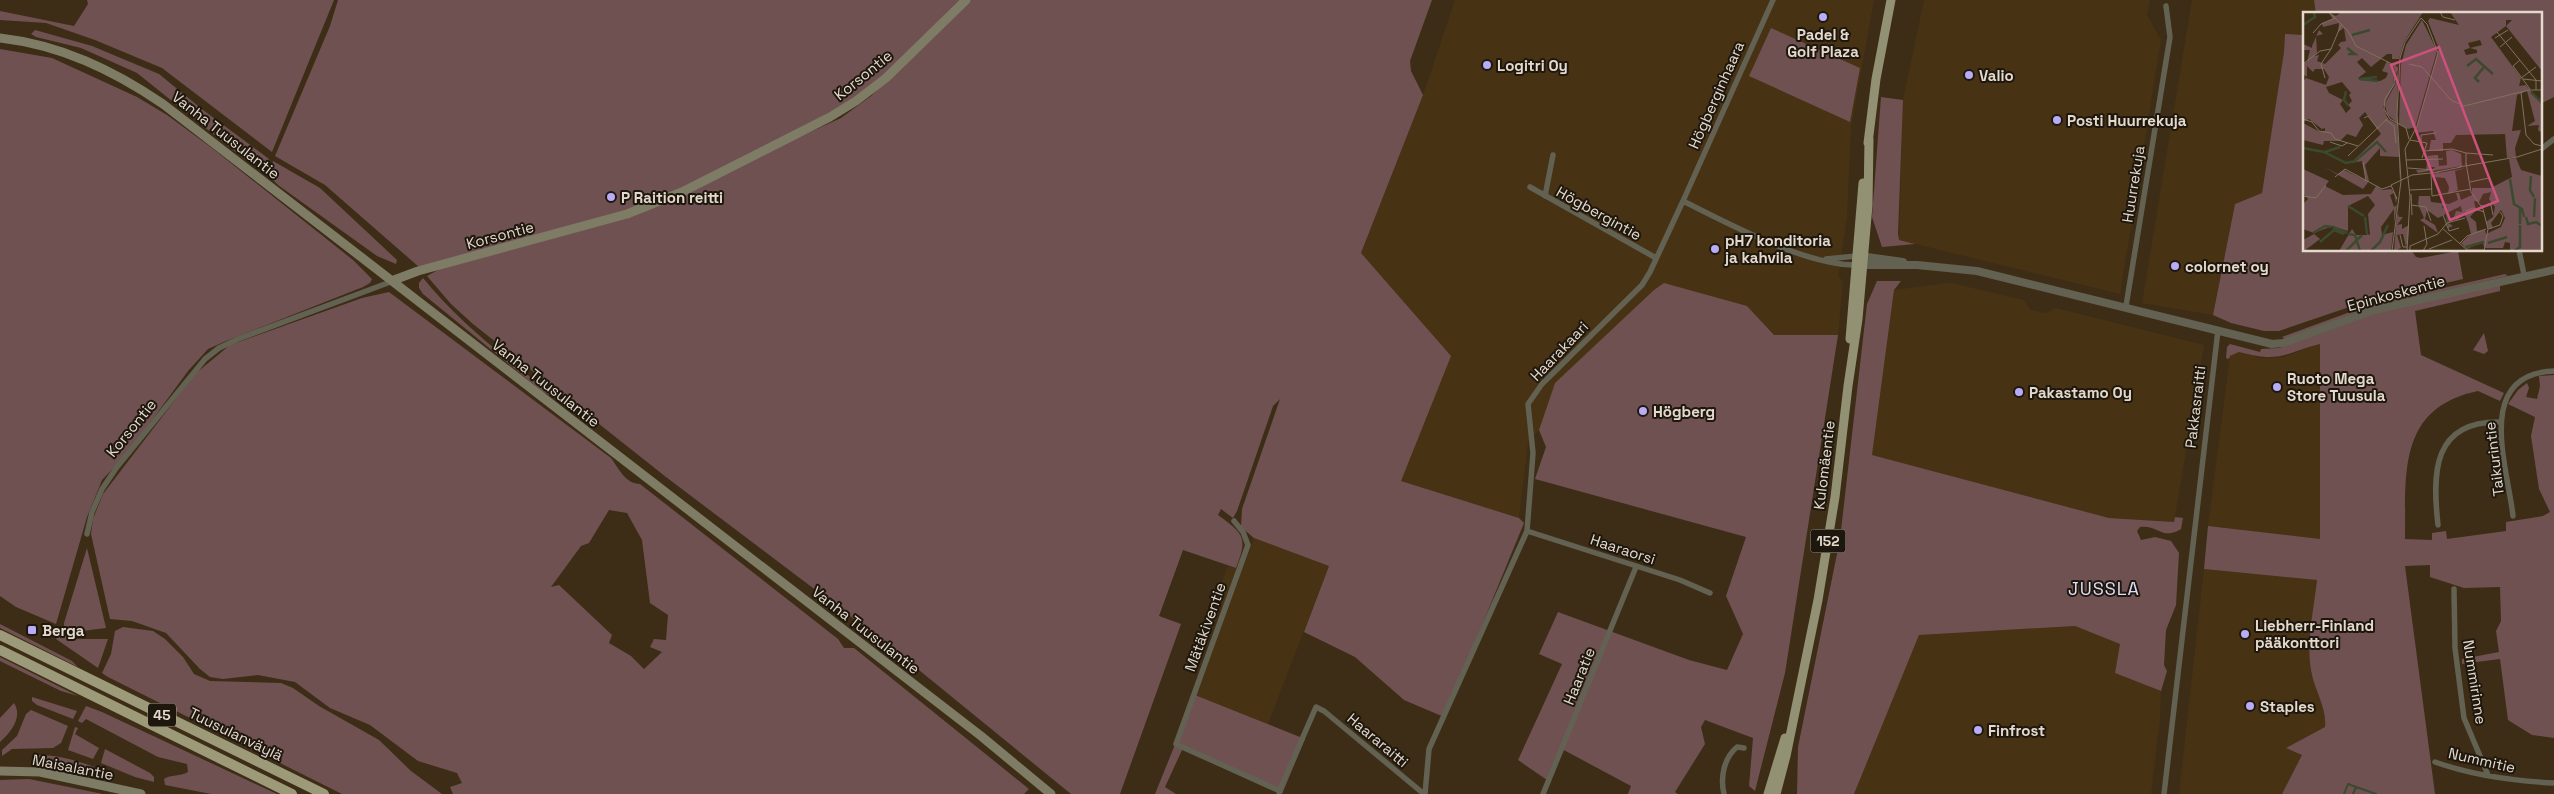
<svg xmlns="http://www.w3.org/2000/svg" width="2554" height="794" font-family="'Space Grotesk',sans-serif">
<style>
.built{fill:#473214}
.green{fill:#6f5152;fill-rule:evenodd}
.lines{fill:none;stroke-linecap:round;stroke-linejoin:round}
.stream{stroke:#3b4a2e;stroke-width:2}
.minor{stroke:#626152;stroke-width:5.5}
.tertiary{stroke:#626152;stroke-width:8}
.secondary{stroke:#7e7c65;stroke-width:9}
.primary{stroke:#939173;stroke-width:9}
.trunk{stroke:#9d9a79;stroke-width:10}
.poi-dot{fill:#b8abf7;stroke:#1e170d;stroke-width:2}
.labels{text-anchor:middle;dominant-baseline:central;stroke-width:4;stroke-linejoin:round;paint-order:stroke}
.shield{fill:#1e170d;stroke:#a99f93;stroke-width:1}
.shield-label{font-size:14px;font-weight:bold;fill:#e4d9cc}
.poi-label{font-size:15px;font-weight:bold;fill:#e4d9cc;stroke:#1e170d;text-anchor:start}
.street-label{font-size:15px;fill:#e4d9cc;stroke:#1e170d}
.quarter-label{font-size:18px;letter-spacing:1px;fill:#dfdbf8;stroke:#1e170d}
.inset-river{fill:none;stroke:#3b4a2e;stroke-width:2.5}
.inset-road{fill:none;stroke:#80725f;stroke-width:1}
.view{fill:#cc527d;fill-opacity:0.15;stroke:#cc527d;stroke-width:2.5}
.inset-edge{fill:none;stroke:#e4d9cc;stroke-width:2.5}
</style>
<rect width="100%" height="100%" fill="#3d2d16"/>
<path class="built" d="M1455,0h419l-23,127 -4,90 -9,59 5,5 -5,54h-64l-27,-29 -192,77 -16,47 -11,12 -9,76 -118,-37 -40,-228 62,-158z
M1924,0h226l-3,15 14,25 -41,254 -221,-54 4,-140z
M2192,0h122l2,14h-12v21l-19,-1 -1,18 -22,141 -27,11 -22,111 -71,-12z
M1947,283l9,1 68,16 7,10 14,3 11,-5 148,37 -30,177 -65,-4 -237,-63 22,-165z
M2320,343v197l-112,-14 22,-170 9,-4 22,6 23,-1z
M1254,538l75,28 -61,158 -73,-29 21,-58 -4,-2 10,-28 -6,-9 12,-32 14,4z
M2204,569l113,11 -7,68 1,23 15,45 -1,11 -38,21 16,7 -21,39h-103z
M2075,626l45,18 -5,29 46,18 -1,29 -9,74h-297l65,-159z"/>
<path class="green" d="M87,0h247l-62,152 -110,-84 -67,-28 -49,-17 -46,-3v-9l74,15 14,-22z
M338,0h623l-76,74 -29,24 -120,65 -109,50 -208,54 -94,-82 -50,-29 55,-130z
M969,0h463l-22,61 1,10 12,24 -62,158 90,103 -50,125 118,37 5,5 -80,194 -40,-17 -49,-43 -51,-25 25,-66 -75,-28 -13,-11 1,-18 38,-110 -7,7 -36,105 -4,7 -12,-9 -3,6c26,19 30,22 18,53l-53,-18 -24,66 22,8 -61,170h-49l-184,-150 -221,-167 -193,-153 -22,-20 -24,-28 20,-11 180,-50 214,-97 30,-22z
M2314,0h240v97l-14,7v-90h-224z
M1771,28l89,40 -10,54 -101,-46z
M35,30l57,16 67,28 44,36 66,49 -3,9 -5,-2 -4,-8 -10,3 -110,-88 -56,-25 -45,-11 -5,-3z
M2285,34l19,1v215h107l5,7 5,1 37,-7 5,28 -96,22 -88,30h-15l-33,-8 -18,-8 22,-111 27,-11 22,-141z
M0,49l52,9 85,39 30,18 45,33 141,112 19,19 -2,4 -7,4 -137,54 -18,8 -20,22 -61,83 -25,26 -15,37 -31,107 -40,-17 -16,-11z
M1881,97l22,3 -5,134 1,6 16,4 -33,3 -10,-30z
M273,161l47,27 77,72 -1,4 -19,-8 -99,-71 -8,-8z
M2505,274l3,2 -137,31 -86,32 -3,-2 87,-32z
M423,278c39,48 88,84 137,122l-17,-8 -120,-98 -4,-6v-5z
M1877,281h24l-7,9 -22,165 237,63 65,4 1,-5 8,1 -2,11c-18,12 -24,-5 -41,-2l-3,4 4,9 14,-3 16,4 8,12 -3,52 -10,25 -2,35 3,6 -6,20 -46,-18 5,-29 -45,-18 -156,9 -65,159h-57l1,-47 42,-208 27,-235z
M1664,283l83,23 27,29h64l-53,338 -30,118 -6,-5 4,-48 -48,-18 -4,7 4,17 -30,48 3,2h-50l3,-8 -71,-38 -13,32 -29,-20 44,-96 -23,-10 19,-42 131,48 38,10 16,-36 -17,-38 20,-59 -211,-58 11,-32 -7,-17 16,-47 99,-93z
M2500,284v7l-85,20 6,44 83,38 -4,8 -22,-10c-81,17 -72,83 -73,148l27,1v-7l14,-2 1,8 59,-8v-9l37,-6 7,-4 -11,-23 -8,-53 4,-19 -27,-13 10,-14 9,-7 2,5 -3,9 11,2 3,-13 -1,-10 15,-1v363l-22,-3 -24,-15 -8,-61 -38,5v-5l37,-7 -3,-21 5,-10 -1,-34 -36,1 -34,-11v-12l-25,1 30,228h-153l20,-39 -16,-7 39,-21c2,-20 -11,-37 -14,-57 -5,-29 3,-61 6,-90l-113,-11 4,-43 112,13v-195c-38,10 -39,19 -81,8l-9,4 -1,3 -3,-1 1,-11 3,-3 30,8 1,-3 18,-1 91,-34z
M389,292l222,166c8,11 15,26 29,26l198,155 6,9h10l175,141 -5,5h-571l-3,-7 12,-4 -5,-10 -39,-12 -48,-36 -40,-17 -35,-26 -37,-7 -35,4 -13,-2 -10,-8 -34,-36 -34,-12 -22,-2 -19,-85 2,-15 10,-25 92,-120 35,-29 132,-47zM609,510l18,3 15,27 8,63 18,12 -2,25 -12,-1 -4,8 12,5 -18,17 -13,-13 -22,-13 3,-8 -53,-50 -8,2 30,-41 8,-3z
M2484,333l4,18 -4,3 -11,-4z
M87,548l19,80 -32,4 -10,-3v-6z
M0,624l72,37 6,6 -78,-39z
M123,627l30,4 12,8 18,18 11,17 16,7 71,2 12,5 26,18 60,34 32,31 31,23h-100l-234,-117 -6,-4 9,-19 4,-23z
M60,634l13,5h35l-10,29 -42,-29z
M0,657l78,39 -17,-5 -61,-30z
M1195,695l110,44 -23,55 -100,-44 -17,37 11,7h-21z
M32,697l45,14 -4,8 -36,-14 -5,-4z
M14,703c9,14 -3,29 -14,39v-24z
M86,706l16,6 175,82h-66l-46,-9 -1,-6c7,-5 16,-2 24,-7l-1,-8 -29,-7 -72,-38 -4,4 -4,-2z
M31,710l37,16 -7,17 -8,5 -41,1 -10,7v-6l15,-14 9,-22z
M75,727l3,1 -3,6 24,14 -6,11 -25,-9z
M105,749l45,24 4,4v5l-19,-5 -34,-14z
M39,755c27,0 48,10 73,18v2l-77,-15v-4z
M29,779l74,15h-103v-14z"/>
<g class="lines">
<path class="stream" d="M2344,794l4,-10 28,10
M2353,794l3,-7"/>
<path class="minor" d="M2540,150l14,-11
M1530,187l126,71
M1545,196l8,-41
M1683,201l90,-201
M2519,250l5,25
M1826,259l30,-3
M2126,306l44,-269 -4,-31
M2513,516c-5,-48 -40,-142 41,-145
M1234,521l9,11 5,13 -72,199 104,47
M2438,525c-6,-53 -5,-104 62,-103
M1527,531l153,49 30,13
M87,534l5,-22 10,-23 15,-22 88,-108 14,-11 19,-9 155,-58
M2454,589l1,59 9,70 24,57
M2435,762c39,14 78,19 119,21
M1279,792l37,-85 8,4 100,83
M1425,794l4,-45 98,-218 6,-78 -5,-49 14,-20 100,-99 8,-13 33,-71c46,23 122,64 172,64
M1543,794l93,-227
M1724,794c-4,-17 0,-36 13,-47l7,1
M2164,794l54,-464"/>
<path class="tertiary" d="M1860,256l43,6
M1859,265h58l60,6 295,73 11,-1 91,-33 180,-40"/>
<path class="secondary" d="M0,38c61,7 113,32 163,66l818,632 70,58
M394,280l24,-9 209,-57 55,-22 148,-75 26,-16 30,-23 80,-78
M0,771l40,1 101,22"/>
<path class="primary" d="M1868,143l8,-64 15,-79
M1850,339l13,-156
M1768,794l17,-56
M1776,794l10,-38 32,-156 17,-103 13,-111 10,-67 10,-114 1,-66"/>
<path class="trunk" d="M0,635l324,159
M0,650l292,144"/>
</g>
<g class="poi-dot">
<circle cx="1823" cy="17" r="5"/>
<circle cx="1487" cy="65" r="5"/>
<circle cx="1969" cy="75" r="5"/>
<circle cx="2057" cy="120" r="5"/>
<circle cx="611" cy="197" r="5"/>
<circle cx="1715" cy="249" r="5"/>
<circle cx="2175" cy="266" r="5"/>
<circle cx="2277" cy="387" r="5"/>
<circle cx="2019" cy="392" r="5"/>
<circle cx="1643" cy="411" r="5"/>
<rect x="27" y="625" width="10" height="10" rx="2.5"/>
<circle cx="2245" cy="634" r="5"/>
<circle cx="2250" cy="706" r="5"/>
<circle cx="1978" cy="730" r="5"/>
</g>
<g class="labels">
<g class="shield">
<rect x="1810.5" y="529.5" width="35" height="23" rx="4"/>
<rect x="148" y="703.5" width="28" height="23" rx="4"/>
</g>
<g class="shield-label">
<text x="1828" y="541">152</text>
<text x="162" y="715">45</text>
</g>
<g class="poi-label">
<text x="1823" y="34" text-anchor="middle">Padel &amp;<tspan x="1823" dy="17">Golf Plaza</tspan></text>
<text x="1497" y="65">Logitri Oy</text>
<text x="1979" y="75">Valio</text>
<text x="2067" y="120">Posti Huurrekuja</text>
<text x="621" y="197">P Raition reitti</text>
<text x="1725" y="240">pH7 konditoria<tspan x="1725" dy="17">ja kahvila</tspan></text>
<text x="2185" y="266">colornet oy</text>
<text x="2287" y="378">Ruoto Mega<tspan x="2287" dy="17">Store Tuusula</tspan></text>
<text x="2029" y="392">Pakastamo Oy</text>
<text x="1653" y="411">Högberg</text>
<text x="2255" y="625">Liebherr-Finland<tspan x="2255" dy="17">pääkonttori</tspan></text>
<text x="42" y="630">Berga</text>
<text x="2260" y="706">Staples</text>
<text x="1988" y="730">Finfrost</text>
</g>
<g class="street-label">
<text transform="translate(863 75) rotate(-39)">Korsontie</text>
<text transform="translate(1716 95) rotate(-66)">Högberginhaara</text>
<text transform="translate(226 135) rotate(38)">Vanha Tuusulantie</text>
<text transform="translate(2133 184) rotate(-81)">Huurrekuja</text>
<text transform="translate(1599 213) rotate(29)">Högbergintie</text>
<text transform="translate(500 235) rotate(-15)">Korsontie</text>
<text transform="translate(2396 293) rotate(-15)">Epinkoskentie</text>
<text transform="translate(1559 351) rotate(-46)">Haarakaari</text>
<text transform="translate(546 383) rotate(38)">Vanha Tuusulantie</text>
<text transform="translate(2195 407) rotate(-83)">Pakkasraitti</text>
<text transform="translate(131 428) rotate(-51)">Korsontie</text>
<text transform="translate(2494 459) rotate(-97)">Taikurintie</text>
<text transform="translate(1824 465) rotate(-83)">Kulomäentie</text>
<text transform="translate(1623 549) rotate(18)">Haaraorsi</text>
<text transform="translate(1205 627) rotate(-70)">Mätäkiventie</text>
<text transform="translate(866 630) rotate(38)">Vanha Tuusulantie</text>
<text transform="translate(1579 676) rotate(-68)">Haaratie</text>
<text transform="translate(2475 682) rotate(81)">Nummirinne</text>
<text transform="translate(236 734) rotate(26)">Tuusulanväylä</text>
<text transform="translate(1378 740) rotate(40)">Haararaitti</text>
<text transform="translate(2482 760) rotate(13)">Nummitie</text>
<text transform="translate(73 767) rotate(11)">Maisalantie</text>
</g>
<g class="quarter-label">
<text x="2104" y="588">JUSSLA</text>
</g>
</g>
<g transform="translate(2303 12)">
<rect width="239" height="239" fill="#3d2d16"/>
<path d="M25,0l8,4 5,-4h82l-19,30 -5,17h-7v-5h-5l-16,13 -9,-9 -5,4 9,10 -8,6 2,2 20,1 6,-3 2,-5 -6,-2 5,-10 6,6 1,18 -11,22 5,12 9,5 3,40 -1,16v-23l-19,-1v-8l-15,17 4,16 -6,8 -39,-22 14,7 6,-4 23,11 -5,-20 -11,2 30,-29 -16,-22 -6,6 4,7 -7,12 -9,-3 -7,7h-16l-1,4 -20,-5v-17l17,9 5,-1v-3l-3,1 -13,-10 -6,3v-40l3,-4 20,7 3,-8 -5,-8h-9l-2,3 -6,-6v11l-4,-3v-10l4,-2 3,-12h-7v-6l9,4v-2l7,-16 4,4 -7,2 1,17 -3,3 5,-1 -2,6 8,3 16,-16 -3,-3 3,-3 5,-1 -2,-13 -6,4 1,-9 -16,4 -1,-3 -4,1 15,-6zM39,70l9,11 -2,2 3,6 -4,4 3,3 -5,5 -6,-9 3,-4 -14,-7 -3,-6zM147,0h92v59l-36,-45 6,-6h-6v6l-15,11 30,41 -2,8 7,-1 16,20v28l-4,-3 1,-5 -12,1 8,-5 -8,-30 -10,4 -5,36 9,-1 -6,18 1,9 -9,1 -2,-24 -49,1 -5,8h-8v8h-14l2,-11h5l-3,-9 -18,2 24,-84 -11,-28 2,-3 29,7zM177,28l2,5 -12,3 7,2v3l-11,2 -2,-5 6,-2 -2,-5zM119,8l15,31 -22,76 -7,2 -9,-5 2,-59 5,-20zM89,50l6,6 -1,55 -10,-9 -2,-10 11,-21 2,-14 -2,5zM149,138l9,4 1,12 -30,5 3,-4h-5v4l-12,2 -2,-3h10l2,-14 7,-1h3l1,11 8,-1 -1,-14zM213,146l5,12 21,6v75h-32v-8l-5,-1 -2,6h-18l-3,-6 -15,7 -6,-6 10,-9 -3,-12 -3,-7 -9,5 -2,-3 2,-6 6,1 -1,-6 -14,7 1,10 5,3 -5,2 -2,-14 -8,4 -11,-8 -2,9 10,6 3,8 -18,-13 4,-2 -6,-14 1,-8h11l1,6 18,2 9,-4 -2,-7h3l2,7 11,-5v-7h19l21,-11 -3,-18zM188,180l-2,7 6,8 -2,10 -7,5 3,7 4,-1 -2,-5 10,-13 4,8 -4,9 -15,7 -1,-4 -8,1 -1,-9 -6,-5 6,-7 -2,-9 5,1 4,-8zM163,156l-11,3 3,19 -10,4 1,-7 -4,-9 -12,-1v-3zM0,157l26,12 -4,5 18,9 28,-1 5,-8 6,4 9,-1 3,3 3,6 -1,5 -2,-10 -4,2 4,12 3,-2 -3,18v-14l-13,18 1,8 11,-3 -2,19h-52l13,-22 4,6h11l-1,-19 1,18 3,1 -2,-21 7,-9 -7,-9 -20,10v25l-16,-5 -18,7 -11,-4v-25l5,-5 -5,-6zM95,201l1,4h4l-6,8 5,-1v5l7,-4 -1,14 -2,8 -3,-13 -6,1 4,13 -7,3 2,-26zM11,222l6,5 -16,12 -1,-11z" fill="#6f5152" fill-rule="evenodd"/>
<path class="inset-river" d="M0,13l12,-8 -1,-5M49,23l18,-5M44,36l8,6h-7M164,54l9,-7 17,15M56,67l19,2M56,67l18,-2M176,70l-4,-4 9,-11M43,79l-2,9 4,5M228,80l11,11M0,136l21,4 22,11 9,-2 22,-19 9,10M22,140l15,-5M228,164l-1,14 4,7M207,167l4,25 8,5 2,8M45,194l16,10M139,195h4l2,15M217,196v16M62,205l2,17M223,205l2,7 8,-2 6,4M231,205l1,-19M30,215l14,6M10,221l12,-7 7,1M45,222l7,1 5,16M17,230l14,-12 10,4M185,231l19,-6M163,235l18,-5M43,239l16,-16M68,239l9,-9 8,-17M211,239l6,-4v-22"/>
<path class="inset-road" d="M26,0l19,19 8,15 36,18 3,19 -10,16 -1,10 6,10 16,9 3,11M137,0l3,5 12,3M194,20l39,48v10M10,21l8,-9 14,-6M192,26l13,-8M197,35l12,-10M217,48l-7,6 17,23M0,52l17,-13 11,-2 10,-24M106,52l13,3 9,10M128,65l20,23 13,6 65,-16h13M22,66l-4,-14 10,-15M218,66l15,-11M220,67l19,2M218,80l5,43 8,9 8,2M61,106l4,-2 10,13M0,107l9,3 7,9 12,2 4,6 23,7M83,108l8,6 2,17M107,128l17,3 -5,15M27,130l12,4 5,-3M118,131v-8l15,-2M121,139l28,-2 14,4v11M163,141l27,2M45,144l40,-38M103,148l37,-1M60,150l3,19M163,151l5,29 12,17 5,20 -4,22M156,155l58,-10 25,-8M105,156l26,2M134,160l24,-5M128,161l1,23 39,-7M32,165l10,-8 37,20 9,-3M167,170l19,-4M88,173l21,-10 27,-3M88,173l6,14M107,178l22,-1M108,182l1,21M0,184l13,2 10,-13M108,193l15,2 5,14M178,194l10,-1 2,10M163,199l7,-3 11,4M140,203l6,16 10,-3M139,216l25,22h17M185,217l12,-4 3,-9 -3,-4M97,223l3,12h4M156,232l8,-8 19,-7M126,237l23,-9M89,239l9,-70 -4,-67 3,-56 5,-16 16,-24M104,239l3,-54 -5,-48 12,-23 21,-73 -11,-29 -6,-6M107,239v-5l28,-12 9,-11 18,-5M120,239l4,-7 -3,-18"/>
<path class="view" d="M136,35l59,154 -48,19 -59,-155z"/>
<rect width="239" height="239" class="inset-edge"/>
</g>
</svg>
